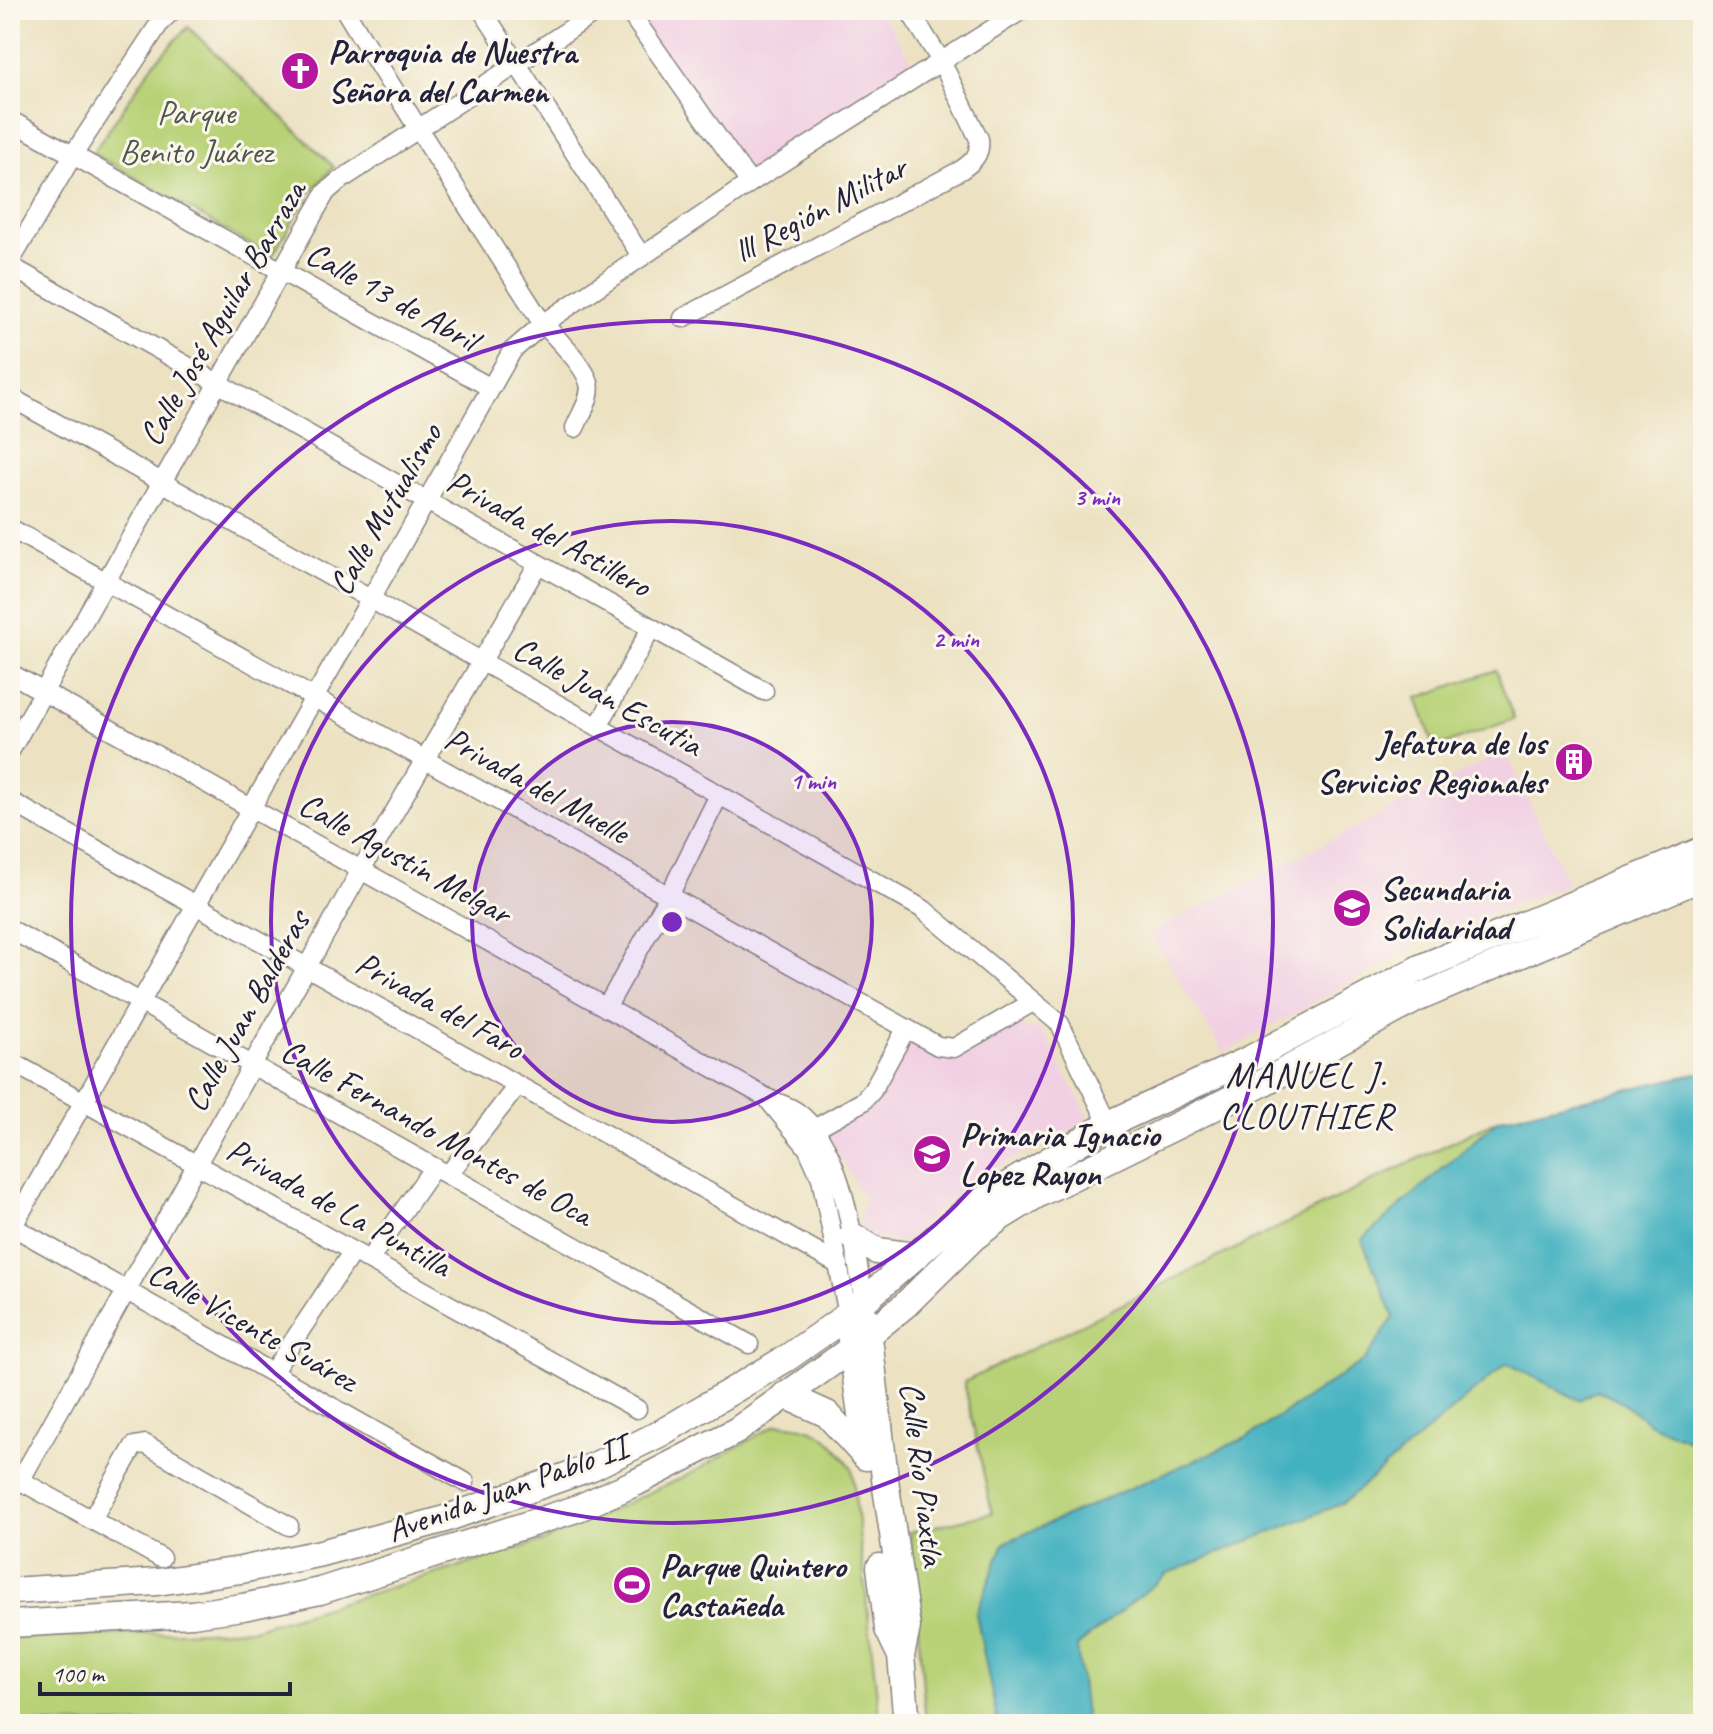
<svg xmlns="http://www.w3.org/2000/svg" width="1713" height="1734" font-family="Caveat,sans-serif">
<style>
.built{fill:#f1d0e3}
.green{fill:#b8d176;stroke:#6d7a58;stroke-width:2}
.water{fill:#43b1c0;stroke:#326a7e;stroke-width:2}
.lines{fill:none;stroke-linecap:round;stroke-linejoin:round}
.street-casing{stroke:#87827e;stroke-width:21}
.secondary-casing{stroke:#87827e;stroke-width:29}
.street{stroke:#fff;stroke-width:18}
.secondary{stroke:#fff;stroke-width:26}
.ring{fill:none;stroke:#7b2cbf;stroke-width:4}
.labels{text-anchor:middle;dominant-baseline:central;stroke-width:6;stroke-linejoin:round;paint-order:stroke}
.poi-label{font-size:34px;font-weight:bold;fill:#22223b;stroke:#fbf7ec;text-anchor:start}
.park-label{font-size:34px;fill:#4f574d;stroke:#fbf7ec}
.street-label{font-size:34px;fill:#22223b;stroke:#fbf7ec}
.neighbourhood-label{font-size:36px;letter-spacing:2px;fill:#22223b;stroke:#fbf7ec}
.centre{fill:#7b2cbf;stroke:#fbf7ec;stroke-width:4}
.ring-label{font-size:24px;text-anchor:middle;font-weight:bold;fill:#7b2cbf;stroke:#fbf7ec;stroke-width:6;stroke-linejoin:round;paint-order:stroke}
</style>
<rect width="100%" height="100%" fill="#fbf7ec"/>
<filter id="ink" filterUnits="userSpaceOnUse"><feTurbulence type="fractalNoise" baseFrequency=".0125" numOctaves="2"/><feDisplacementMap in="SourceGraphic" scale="16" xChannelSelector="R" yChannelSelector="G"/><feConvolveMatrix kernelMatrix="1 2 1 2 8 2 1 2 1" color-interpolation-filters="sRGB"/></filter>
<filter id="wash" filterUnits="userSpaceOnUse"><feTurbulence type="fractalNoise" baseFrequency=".006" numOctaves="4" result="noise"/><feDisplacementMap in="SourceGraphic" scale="32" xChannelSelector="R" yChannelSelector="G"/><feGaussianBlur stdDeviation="1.8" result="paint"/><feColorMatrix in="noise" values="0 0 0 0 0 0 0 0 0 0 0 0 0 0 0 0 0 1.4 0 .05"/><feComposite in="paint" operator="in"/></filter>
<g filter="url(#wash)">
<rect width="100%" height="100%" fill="#ece2c2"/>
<path class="built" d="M631,10h248l38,58 -181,118z
M1505,751l63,132 -140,55 -204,115 -74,-120z
M1007,1023l34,7 50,90 -119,60 -69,63 -33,-6 -11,-12 5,-25 -39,-72 51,-31 36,-62 37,28z"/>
<path class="green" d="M188,27l146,140 -25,26 -37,64 -179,-104 61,-90z
M1496,670l18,49 -79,29 -18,-50z
M1499,1119l-137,121 32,77 -29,43 -117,77 -244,106 -28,71 22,110h-72l-16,-192 82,-19 -28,-131z
M1507,1363l72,37 18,-10 24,12 31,23 51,21v278h-617l-10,-77 91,-73 176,-71z
M777,1424c43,2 50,11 75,44l28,256h-870v-85l243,-10 291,-88 150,-69z"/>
<path class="water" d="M1703,1072v374l-51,-21 -31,-23 -24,-12 -18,10 -72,-37 -164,140 -176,71 -90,72 9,78h-88l-22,-110 28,-71 244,-106 117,-77 29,-43 -32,-77 137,-121z"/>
</g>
<g filter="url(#ink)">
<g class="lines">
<g class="street-casing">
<path id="street" d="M345,10c62,103 127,204 192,305 14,20 46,46 52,68 4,14 -9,32 -14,45
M482,10l160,247
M628,10l122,173
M10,120l481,268
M10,262l63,-107 88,-134 12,-11
M10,266l754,425
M683,318l278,-148c12,-8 20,-16 18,-31l-38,-78 -32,-51
M10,397l913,512 137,115 63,130
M10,528l928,518 16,2 79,-46
M10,673l759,426c8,4 20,7 28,13 47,33 57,136 67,189
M598,727l53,-99
M10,751l316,-559 13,-11 260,-171
M10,801l829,464
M10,929l739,415
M606,1008l63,-112 50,-101
M10,1061l627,348
M770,1102l37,45 14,31 27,137
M814,1129l48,-27 10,-11 34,-62
M448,1175l70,-90
M10,1225l455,257
M10,1231l502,-880 31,-27 207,-141 272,-173
M369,1260l65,-93
M272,1373l81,-122
M12,1476l149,82
M10,1489l10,-8 341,-611 177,-306
M92,1519l42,-73 11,-2 144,82"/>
</g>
<g class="secondary-casing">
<path id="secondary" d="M852,1236l25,15 38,5
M867,1320l19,167 21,140 -6,29 6,68
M850,1333l14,104
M785,1395l42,19 39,43
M880,1567l8,62 13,27
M10,1591l147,-9 84,-12 80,-17 121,-33 150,-53 69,-34 126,-75 61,-43 122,-107 139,-84 141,-65 170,-91 283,-118
M10,1624l182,-10 51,-7 77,-16 256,-82 61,-27 99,-51 115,-82 54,-44 69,-68 27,-20 39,-24 219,-108 157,-86 287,-122"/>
</g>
<use href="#street" class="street"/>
<use href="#secondary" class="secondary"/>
</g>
</g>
<circle cx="672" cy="922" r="200" fill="#7b2cbf" fill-opacity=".12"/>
<g class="ring">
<circle cx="672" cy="922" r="200"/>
<circle cx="672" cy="922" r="401"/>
<circle cx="672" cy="922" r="601"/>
</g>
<defs>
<g id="church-disc" transform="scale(2)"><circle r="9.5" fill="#b5179e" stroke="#fbf7ec"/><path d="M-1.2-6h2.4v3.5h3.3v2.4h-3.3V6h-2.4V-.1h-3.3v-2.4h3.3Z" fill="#fff"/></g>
<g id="building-disc" transform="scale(2)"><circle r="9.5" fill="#b5179e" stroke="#fbf7ec"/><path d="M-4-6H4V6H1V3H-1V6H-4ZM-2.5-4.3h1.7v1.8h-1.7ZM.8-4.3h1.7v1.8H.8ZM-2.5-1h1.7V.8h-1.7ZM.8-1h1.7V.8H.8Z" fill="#fff"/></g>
<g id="school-disc" transform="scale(2)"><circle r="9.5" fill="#b5179e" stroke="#fbf7ec"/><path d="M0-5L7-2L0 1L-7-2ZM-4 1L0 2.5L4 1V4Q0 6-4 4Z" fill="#fff"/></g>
<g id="stadium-disc" transform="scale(2)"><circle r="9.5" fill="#b5179e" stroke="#fbf7ec"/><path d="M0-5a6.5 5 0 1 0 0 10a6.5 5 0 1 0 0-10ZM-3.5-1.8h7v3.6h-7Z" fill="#fff"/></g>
</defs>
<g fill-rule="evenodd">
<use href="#church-disc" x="300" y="71"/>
<use href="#building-disc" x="1574" y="762"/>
<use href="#school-disc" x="1352" y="908"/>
<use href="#school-disc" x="932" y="1154"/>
<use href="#stadium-disc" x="632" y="1585"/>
</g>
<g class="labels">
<g class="poi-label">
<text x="328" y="51">Parroquia de Nuestra<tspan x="328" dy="39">Señora del Carmen</tspan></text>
<text x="1546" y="742" text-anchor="end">Jefatura de los<tspan x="1546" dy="39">Servicios Regionales</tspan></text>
<text x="1380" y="888">Secundaria<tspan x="1380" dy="39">Solidaridad</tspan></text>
<text x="960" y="1134">Primaria Ignacio<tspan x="960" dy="39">Lopez Rayon</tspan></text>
<text x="660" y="1565">Parque Quintero<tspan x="660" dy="39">Castañeda</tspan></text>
</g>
<g class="park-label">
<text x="196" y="112">Parque<tspan x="196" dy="39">Benito Juárez</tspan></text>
</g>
<g class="street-label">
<text transform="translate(820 209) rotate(-28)">lll Región Militar</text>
<text transform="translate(392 296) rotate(29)">Calle 13 de Abril</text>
<text transform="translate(222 313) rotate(-60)">Calle José Aguilar Barraza</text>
<text transform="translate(385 509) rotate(-60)">Calle Mutualismo</text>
<text transform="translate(549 533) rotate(29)">Privada del Astillero</text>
<text transform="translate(608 696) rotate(29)">Calle Juan Escutia</text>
<text transform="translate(537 785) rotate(29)">Privada del Muelle</text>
<text transform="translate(405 858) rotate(29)">Calle Agustín Melgar</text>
<text transform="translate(440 1005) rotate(29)">Privada del Faro</text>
<text transform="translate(246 1011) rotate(-61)">Calle Juan Balderas</text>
<text transform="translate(437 1132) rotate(29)">Calle Fernando Montes de Oca</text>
<text transform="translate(339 1207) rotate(29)">Privada de La Puntilla</text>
<text transform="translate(253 1326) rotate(29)">Calle Vicente Suárez</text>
<text transform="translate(923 1474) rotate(83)">Calle Río Piaxtla</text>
<text transform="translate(507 1488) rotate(-20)">Avenida Juan Pablo II</text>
</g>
<g class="neighbourhood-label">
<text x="1307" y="1075">MANUEL J.<tspan x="1307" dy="41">CLOUTHIER</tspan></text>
</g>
</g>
<circle cx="672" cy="922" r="12" class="centre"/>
<g class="ring-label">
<text x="1097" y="505">3 min</text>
<text x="956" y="647">2 min</text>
<text x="813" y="789">1 min</text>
</g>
<rect width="1713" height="1734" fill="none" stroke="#fbf7ec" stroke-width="40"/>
<path d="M40 1682v12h250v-12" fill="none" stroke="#22223b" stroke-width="4"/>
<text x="52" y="1682" font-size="24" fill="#22223b" stroke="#fbf7ec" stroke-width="6" paint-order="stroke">100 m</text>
</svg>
